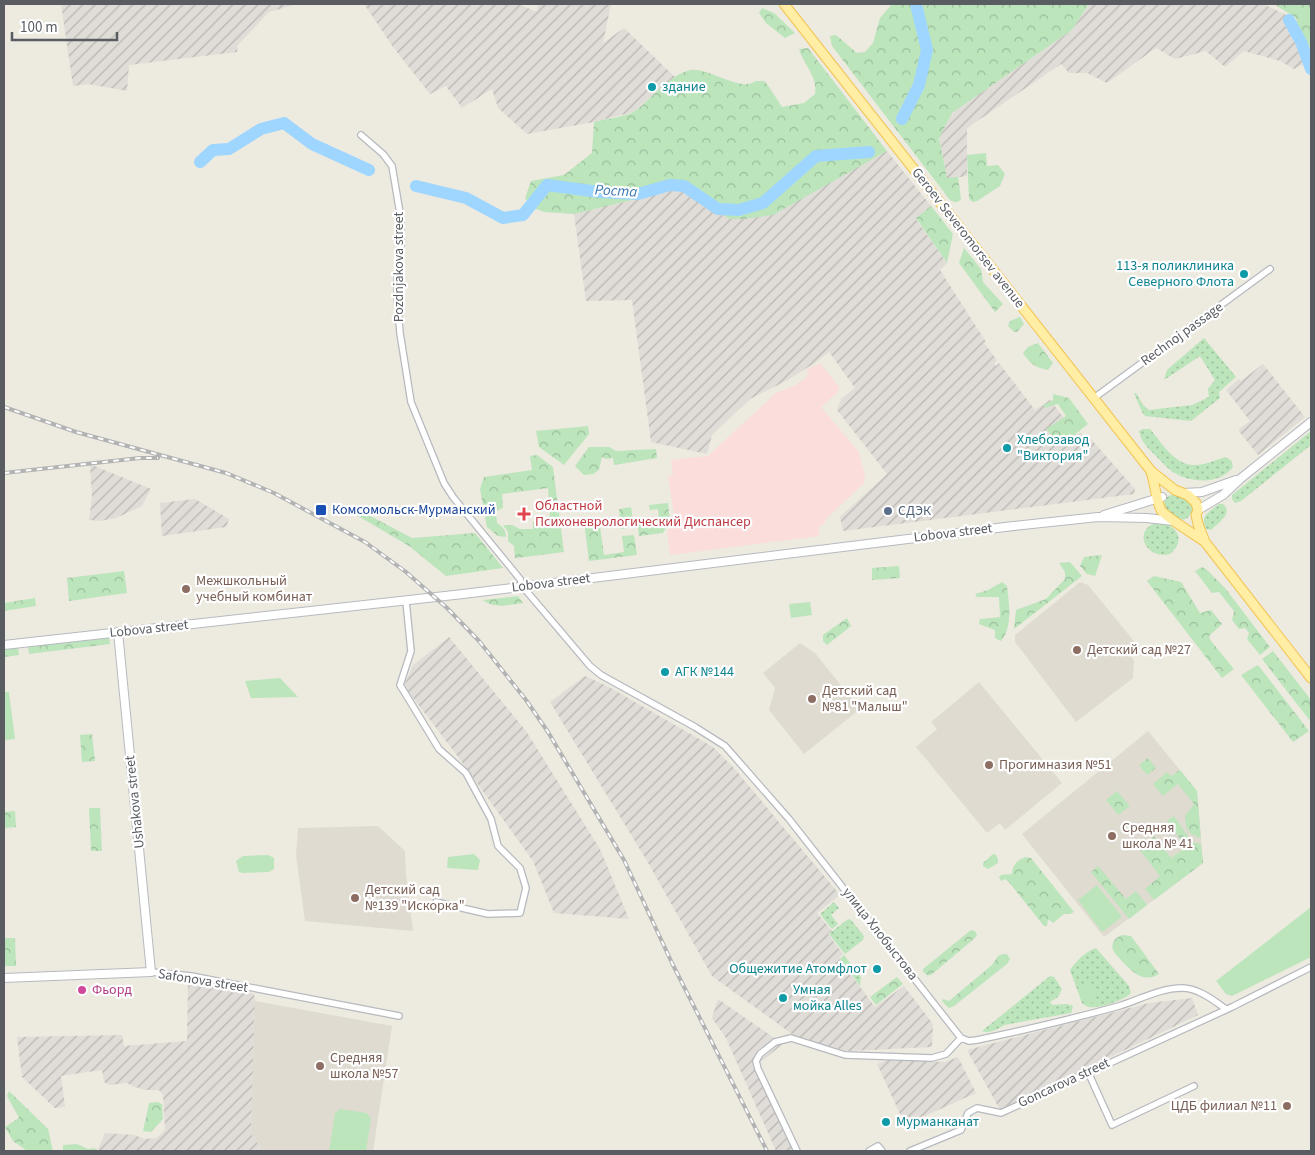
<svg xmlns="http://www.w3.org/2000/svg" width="1315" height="1155" font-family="'Source Sans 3',sans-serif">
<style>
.industrial{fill:url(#industrial-furrows)}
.education{fill:#dfdbd1}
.medical{fill:#fbdddb}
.grass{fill:url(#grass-dots)}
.forest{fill:url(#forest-crowns)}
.green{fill:#bce5bc}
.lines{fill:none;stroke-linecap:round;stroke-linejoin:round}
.river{stroke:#9ed6ff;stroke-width:12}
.street-casing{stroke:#b6b9be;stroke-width:8}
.secondary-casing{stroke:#b6bac0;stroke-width:10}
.primary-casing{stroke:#f3c352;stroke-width:11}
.street{stroke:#fff;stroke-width:5.5}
.secondary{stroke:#fff;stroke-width:8}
.primary{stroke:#ffeea3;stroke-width:9}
.rail-casing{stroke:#b2b3b3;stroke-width:4}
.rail{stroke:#fff;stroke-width:2;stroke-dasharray:5.5;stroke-linecap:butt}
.culture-dot{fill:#0f9aa8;stroke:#fff;stroke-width:2}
.transit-dot{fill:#1a4fb4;stroke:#fff;stroke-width:2}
.service-dot{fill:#5c6f8a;stroke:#fff;stroke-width:2}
.health-dot{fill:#e0444e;stroke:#fff;stroke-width:2}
.education-dot{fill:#8d6e63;stroke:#fff;stroke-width:2}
.hotel-dot{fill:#d1479c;stroke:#fff;stroke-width:2}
.labels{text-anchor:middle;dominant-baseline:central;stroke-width:4.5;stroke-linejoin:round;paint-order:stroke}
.culture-label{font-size:14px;fill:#0d838f;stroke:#fff;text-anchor:start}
.street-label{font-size:14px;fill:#595d62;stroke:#fff}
.health-label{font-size:14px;fill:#be3a42;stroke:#fff;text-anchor:start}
.transit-label{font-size:14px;fill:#164399;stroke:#fff;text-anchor:start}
.service-label{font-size:14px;fill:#4e5e75;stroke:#fff;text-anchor:start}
.education-label{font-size:14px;fill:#785e54;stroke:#fff;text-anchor:start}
.hotel-label{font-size:14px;fill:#b23c85;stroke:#fff;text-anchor:start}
.water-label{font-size:15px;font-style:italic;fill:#3a77b2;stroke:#fff}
</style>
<defs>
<pattern id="industrial-furrows" width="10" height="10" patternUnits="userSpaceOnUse" patternTransform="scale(1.25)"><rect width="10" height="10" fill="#e0ddd8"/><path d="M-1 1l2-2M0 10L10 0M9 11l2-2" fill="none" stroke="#b9b6b3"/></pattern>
<pattern id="grass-dots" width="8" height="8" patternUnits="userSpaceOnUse" patternTransform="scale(1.25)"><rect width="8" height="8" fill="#bce5bc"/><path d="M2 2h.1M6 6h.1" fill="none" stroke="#9cbd9c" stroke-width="1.8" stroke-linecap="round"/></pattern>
<pattern id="forest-crowns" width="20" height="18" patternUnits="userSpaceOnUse" patternTransform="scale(1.25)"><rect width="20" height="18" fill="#bce5bc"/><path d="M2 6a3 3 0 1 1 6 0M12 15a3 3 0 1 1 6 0" fill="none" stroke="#9cbd9c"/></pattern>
</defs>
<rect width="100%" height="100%" fill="#edeae0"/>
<path class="industrial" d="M61,4h236l-28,8 -31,33 -1,7 -108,13 -2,26 -39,-7 -15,2z
M364,4h154l19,8 1,-8h73l-8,39 21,-15 51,49 -42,35 -39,10 -67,12 -29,-26 -6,-19 -30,19 -16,-22 -16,8 -37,-47z
M1089,4h174l32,15 9,45 -10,5 -14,-8 -36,-10 -19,16 -19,-16 -31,8 -19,-11 -49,35 -20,-10h-18l-8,-9 -94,64v48l-20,3 -8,-42 13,-24 120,-83z
M887,151l44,55 -15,13 31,44 -7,7 46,72 -2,1 13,17 -3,3 2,3 3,-3 36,47 15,-10 27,35 4,-2 6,7 3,-2 45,51 -1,5 -291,37 -3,-14 47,-43 -50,-64 4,-11 14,-11 -26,-36 -16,12 -25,16 -38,19 -38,36 -5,19 -56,-12 -19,-142 -46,1 -12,-87 108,-26 47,31 137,-57z
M1263,364l42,53 -47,38 -20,-25 12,-9 -24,-31 13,-11 2,2z
M90,464l61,25 -9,17 -26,12 -16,3 -11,-1 3,-22z
M195,499l34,20 -3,8 -64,9 -2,-33z
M449,637l77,94 74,118 29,70 -75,-6 -21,-52 -77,-107 -52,-68 9,-21z
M585,676l24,11 104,60 20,20 107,128 -23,18 15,18 -4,3 15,20 -4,4 36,49 29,-21 29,38 -1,23 -85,4 -39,-11 -16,-6 -80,-58 -65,-115 -97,-159z
M188,980l66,14 1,7 -4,133 12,17h-162l-3,-2 7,-16 29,2 11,4 12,-1 8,-8 -2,-35 -4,-5h-14l-13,-4 -5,-3 -17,2 -6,-3 -2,-12 -41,6 4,31 -10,1 -33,-31 -5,-40 105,-2 2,11 63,-5z
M1192,998l6,17 -198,95 -33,-60 182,-47z
M718,999l65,45 -24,19 40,88h-23l-50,-113 -14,-20z
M958,1057l18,36 -71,32 -28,-61 10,-4 58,2z"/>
<path class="education" d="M1080,582l8,3 50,61 -9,8 5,7 -1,17 -57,44 -61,-80v-7z
M800,643l15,10 45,56 -56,45 -35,-44 6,-22 -12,-15z
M979,682l83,101 -57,47 -5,-7 -13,10 -71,-86 21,-18 -6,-7z
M1148,731l49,60 6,72 -99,74 -82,-103z
M378,826l27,25 1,24 7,56 -108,-10 -9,-66 2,-27z
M255,1001l137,25 -19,125h-110l-12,-17z"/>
<path class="medical" d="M820,363l19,24 -1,5 -17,15 38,45 6,25 -1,6 -38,36 -2,5 -5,3v9l-149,19 -3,-23 8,-12 -7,-44 5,-1 -2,-15 37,-4 68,-63 20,-8 13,-10 -3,-5z"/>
<path class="grass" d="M1204,338l32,39 -17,15 1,6 -29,23 -46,-5 -3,-4 -8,-19h2l7,12 6,5 43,-5 17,-8 -1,-8 7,-9 -15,-24 -36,24 3,-10z
M1143,429h7c11,13 25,37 45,36 10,0 21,-5 30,-8l6,3 2,7c-13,18 -43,16 -60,5 -6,-4 -11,-10 -17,-16 -7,-7 -15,-14 -17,-25z
M1311,431v14l-70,56 -6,2 -3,-4v-4z
M1176,494l15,8 2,5c-6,33 -49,-9 -17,-13z
M1219,504h4c11,9 -5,19 -12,26l-5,-1c-7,-13 4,-18 13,-25z
M1155,523c20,-2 33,17 15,31 -23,6 -38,-22 -15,-31z
M834,902l5,6 -8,7 7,9 -6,5 -12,-15z
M848,919l3,1 13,16 -1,4 -18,14 -16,-20z
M1096,948l33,38 2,7c-6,7 -33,16 -42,14 -3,-1 -5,-2 -7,-4l-12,-33c6,-9 16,-19 26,-22z
M844,955l17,22 -1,9 -20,-27z
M1050,976l4,1 8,12 -4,8 -8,5 2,3 15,-1 6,2 -2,7 -67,12c-6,4 -14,9 -22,6z"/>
<path class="forest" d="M892,4h197l-17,26 -120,83 -13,25 8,40 11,-1 3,22c-3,4 -6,4 -11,1l-118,-154 -2,-10 6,-1 21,18 8,-1 8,-9 7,-25z
M1274,4h37v44l-11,-12 -4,-18z
M762,8l12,5 21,20 -10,5 -19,-15 -7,-10z
M808,48l79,103 -114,64 -29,4h-15l-47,-31 -108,26 -30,-2 -10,-4 -9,-10 6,-17 33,-6 28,-22 2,-31c11,-3 32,-5 41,-11 16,-12 35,-36 55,-41 18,-3 52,23 65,11h9l3,3 15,23 22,-4 11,-9c3,-18 -11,-28 -16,-45z
M986,153l1,13 11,-1 7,9 -5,12 -23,15 -4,1 -4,-3 -2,-44z
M931,206l22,28 -6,29 -31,-45z
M964,248l17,21 2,13 20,22 -8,8 -36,-49z
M1020,317l4,7 -7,8h-3l-6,-6 2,-5z
M1038,343l15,20 -5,7c-12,-2 -19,-7 -25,-17l5,-6z
M1053,394l16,4 19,26 -24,19 -6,-1 -12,-13 20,-13 -8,-12 -14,4v-3l9,-5z
M588,426l1,8 -25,31 -25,-18 -3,-16z
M589,447h20l7,4 40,-2 1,9 -43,7 -1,-7 -7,1 -4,-2 -3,13 -6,4 -9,1 -9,-9z
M537,455l16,12 11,85 -47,6h-2l-1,-12 -6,-5v-9l-5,-7h9l8,4h13v-7l17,-2 -2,-32 -46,6 1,14 -7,3 1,12c6,4 9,7 9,14l-8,-1 -11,-9 -7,-38 4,-12 48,-7 -2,-14z
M668,503l2,18 -7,12 -24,3 -2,-17 13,-1 1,6 8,-2 -1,-13 -8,1 -1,-5z
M631,507l3,20 -13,2 -2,-20z
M357,509l55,29 63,-5 28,35 -57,8 -37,-30 -56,-33z
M599,520l5,35 20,-3 -2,-16 12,-1 3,20 -48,6 -5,-39z
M1102,555l-7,21 -8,-2 -7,-8 4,-9z
M1070,562l12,14 -68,53 2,-19 30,-11 19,-20v-7l-6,-9z
M899,566l1,12 -28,2v-12z
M1202,567l4,2 19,19 45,59 -10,8 -13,-16 2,-6 -4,-5 -6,1 -7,-9 2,-9 -15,-19 -7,1 -17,-22z
M124,571l3,22 -58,8 -2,-23z
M1154,576l27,6 19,31 11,-3 11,14 -13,12 2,5 23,28 -12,9 -75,-97z
M1002,582l5,4c2,18 6,40 -6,55l-6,-3v-8l-16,-6 1,-5 20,-2 -1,-20h-22l-2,-3 13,-4z
M518,596l5,7c-15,2 -28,6 -40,-3z
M35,598l1,8 -32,5v-8z
M847,618l4,8 -24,19 -4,-4v-6z
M109,636l1,8 -81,10 -1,-8z
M18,647l1,8 -15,2v-9z
M1273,651l38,49v22l-49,-63z
M1258,665l51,66 -16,11 -52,-67z
M92,734l3,27 -13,1 -2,-27z
M1148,758l8,10 -9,7 -8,-10z
M1180,770l17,21 4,47c-14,-4 -15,-9 -16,-22l9,-12 -16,-20 -15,12 -10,-12 14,-12 4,4z
M1117,791l13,15 -12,9 -12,-15z
M89,808h11l2,43h-11z
M15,811l1,16 -12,1v-16z
M1174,816l18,26 9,2 2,19 -49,37 -9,-11 15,-13 -21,-27 15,-13 17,22 15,-11 -19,-26z
M993,854l3,1 2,4v4l-10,6 -5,-3v-3z
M1026,857l5,1 43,54 -4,2h-6l-11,9 -5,-4 -1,7h-3l-36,-45 -3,-2 -4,2 -2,-4 2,-2 11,-1c0,-9 6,-15 14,-17z
M1098,866l28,33 10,-8 11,14 -18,14 -38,-47z
M971,930l4,1 2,4 -2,3 -44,37h-4l-4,-3v-3z
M1122,935l9,1 28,38c-16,10 -28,-3 -38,-14 -4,-5 -11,-10 -8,-17 1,-4 5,-6 9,-8z
M4,938h11l1,28h-12z
M1003,954h4l3,5 -3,5 -53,42 -5,2 -7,-7 1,-2 6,2 43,-36 6,-9z
M897,977l6,7 -27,21 -6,-8z
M9,1091l39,38 5,22h-26l-14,-10 -8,-14 14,-9 -12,-22z
M157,1102l5,2 1,15 -12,13 -8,-1 6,-28z
M77,1144l11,5 6,-1 6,3h-37v-6z"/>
<path class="green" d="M810,602l2,13 -21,3 -2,-14z
M280,678l18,19 -47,1 -6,-17z
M4,692h5l6,47 -11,1z
M474,854l6,6 -2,10 -31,-2 1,-11z
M268,855l6,3v11l-5,3 -26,1 -4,-1 -3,-11 7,-5z
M1097,885l25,32 -20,15 -24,-32z
M1311,907v50l-79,39 -6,-2 -10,-13z
M1092,983l4,20c-15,0 -14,-4 -18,-17z
M340,1109l27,4 4,6 -5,32h-37l6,-38z"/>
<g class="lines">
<path class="river" d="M1289,20l12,22 10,27
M902,119l17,-34 8,-35 -11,-46
M200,162l13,-12 16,-1 32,-20 23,-6 28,21 57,26
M416,186l50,12 37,20 20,-3 24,-30 52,7 39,2 32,-9 14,1 34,23 21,1 24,-7 53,-47 53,-4"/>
<g class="street-casing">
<path id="street" d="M361,135l22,19 9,12 9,53v27l-4,31v18l3,38 11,69 33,81 9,14 67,82 3,8 67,79 11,9 94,52 30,19 64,73 172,219 8,3 8,-1c48,-10 95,-21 142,-34 20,-6 41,-18 63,-18 16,0 31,12 44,21
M1094,398l176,-129
M406,601l5,50 -11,34 39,64 27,24 25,46 7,27 22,22 6,20 -6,25 -32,1 -52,-12
M151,972l40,4 208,40
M1088,1072l24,53 82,-39
M797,1151l-39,-82 -2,-8 4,-7 15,-12 16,-4 54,17 87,3 14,-4 15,-16
M869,1151l9,-5 4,5
M910,1151l51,-21 7,-17 9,-5 24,5 231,-106 79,-40"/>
</g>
<g class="secondary-casing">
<path id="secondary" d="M1184,493l18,-1 34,-12
M1198,510l25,-15 17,-16 71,-57
M1104,515l58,-18
M4,645l459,-51 542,-67 93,-10 49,1 26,3
M4,978l147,-6 -33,-340"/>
</g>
<g class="primary-casing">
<path id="primary" d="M784,4l367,467 24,19 13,5 8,8 2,7 -2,5 2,9 7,18
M1151,472c4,11 5,28 10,38 4,7 35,25 44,32l106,136"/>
</g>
<use href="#street" class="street"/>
<use href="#secondary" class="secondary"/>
<use href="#primary" class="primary"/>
<g class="rail-casing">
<path id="rail" d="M4,407l72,25 150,41 48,20 91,49 41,30 41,36 32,33 47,59 22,32 76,128 48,103 95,188
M4,473l136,-15h18"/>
</g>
<use href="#rail" class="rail"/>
</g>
<g class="culture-dot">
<circle cx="652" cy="87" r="5"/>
<circle cx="1244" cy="274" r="5"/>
<circle cx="1007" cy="448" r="5"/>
<circle cx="665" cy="672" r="5"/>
<circle cx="877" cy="969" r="5"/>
<circle cx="783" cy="998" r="5"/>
<circle cx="886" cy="1122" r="5"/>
</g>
<rect class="transit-dot" x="315" y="504" width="12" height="12" rx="2.5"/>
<circle class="service-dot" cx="888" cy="511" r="5"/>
<path class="health-dot" d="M521.5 506.5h5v5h5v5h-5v5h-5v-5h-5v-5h5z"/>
<g class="education-dot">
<circle cx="186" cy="589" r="5"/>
<circle cx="1077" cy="650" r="5"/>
<circle cx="812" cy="699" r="5"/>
<circle cx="989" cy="765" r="5"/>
<circle cx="1112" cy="836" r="5"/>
<circle cx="355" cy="898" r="5"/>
<circle cx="320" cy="1066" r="5"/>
<circle cx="1287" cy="1106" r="5"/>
</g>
<circle class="hotel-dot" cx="82" cy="990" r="5"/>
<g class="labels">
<g class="culture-label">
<text x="662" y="87">здание</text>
<text x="1234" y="266" text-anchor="end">113-я поликлиника<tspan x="1234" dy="16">Северного Флота</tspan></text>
<text x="1017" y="440">Хлебозавод<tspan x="1017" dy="16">"Виктория"</tspan></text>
<text x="675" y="672">АГК №144</text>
<text x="867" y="969" text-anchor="end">Общежитие Атомфлот</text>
<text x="793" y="990">Умная<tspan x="793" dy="16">мойка Alles</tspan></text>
<text x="896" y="1122">Мурманканат</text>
</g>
<g class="street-label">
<text transform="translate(968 238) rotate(52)">Geroev Severomorsev avenue</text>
<text transform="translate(399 267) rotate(-90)">Pozdnjakova street</text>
<text transform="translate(1182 334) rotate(-36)">Rechnoj passage</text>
<text transform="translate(953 533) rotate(-7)">Lobova street</text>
<text transform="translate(551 583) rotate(-7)">Lobova street</text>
<text transform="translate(149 629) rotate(-6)">Lobova street</text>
<text transform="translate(135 802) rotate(-96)">Ushakova street</text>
<text transform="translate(880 934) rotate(52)">улица Хлобыстова</text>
<text transform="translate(203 981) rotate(9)">Safonova street</text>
<text transform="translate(1064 1083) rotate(-25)">Goncarova street</text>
</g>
<g class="health-label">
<text x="535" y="506">Областной<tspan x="535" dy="16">Психоневрологический Диспансер</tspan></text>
</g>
<g class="transit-label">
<text x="332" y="510">Комсомольск-Мурманский</text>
</g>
<g class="service-label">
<text x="898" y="511">СДЭК</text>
</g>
<g class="education-label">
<text x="196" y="581">Межшкольный<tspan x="196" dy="16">учебный комбинат</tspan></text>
<text x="1087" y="650">Детский сад №27</text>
<text x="822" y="691">Детский сад<tspan x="822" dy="16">№81 "Малыш"</tspan></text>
<text x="999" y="765">Прогимназия №51</text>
<text x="1122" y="828">Средняя<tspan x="1122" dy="16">школа № 41</tspan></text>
<text x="365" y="890">Детский сад<tspan x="365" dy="16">№139 "Искорка"</tspan></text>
<text x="330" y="1058">Средняя<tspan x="330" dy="16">школа №57</tspan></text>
<text x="1277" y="1106" text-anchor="end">ЦДБ филиал №11</text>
</g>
<g class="hotel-label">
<text x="92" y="990">Фьорд</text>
</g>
<g class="water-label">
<text transform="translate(616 191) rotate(3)">Роста</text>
</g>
</g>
<rect width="1315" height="1155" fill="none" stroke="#595d62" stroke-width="10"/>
<path d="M12 32v8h105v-8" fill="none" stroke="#595d62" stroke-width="2.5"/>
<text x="20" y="32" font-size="15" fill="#595d62" stroke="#ffffff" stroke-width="4" paint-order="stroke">100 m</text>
</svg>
